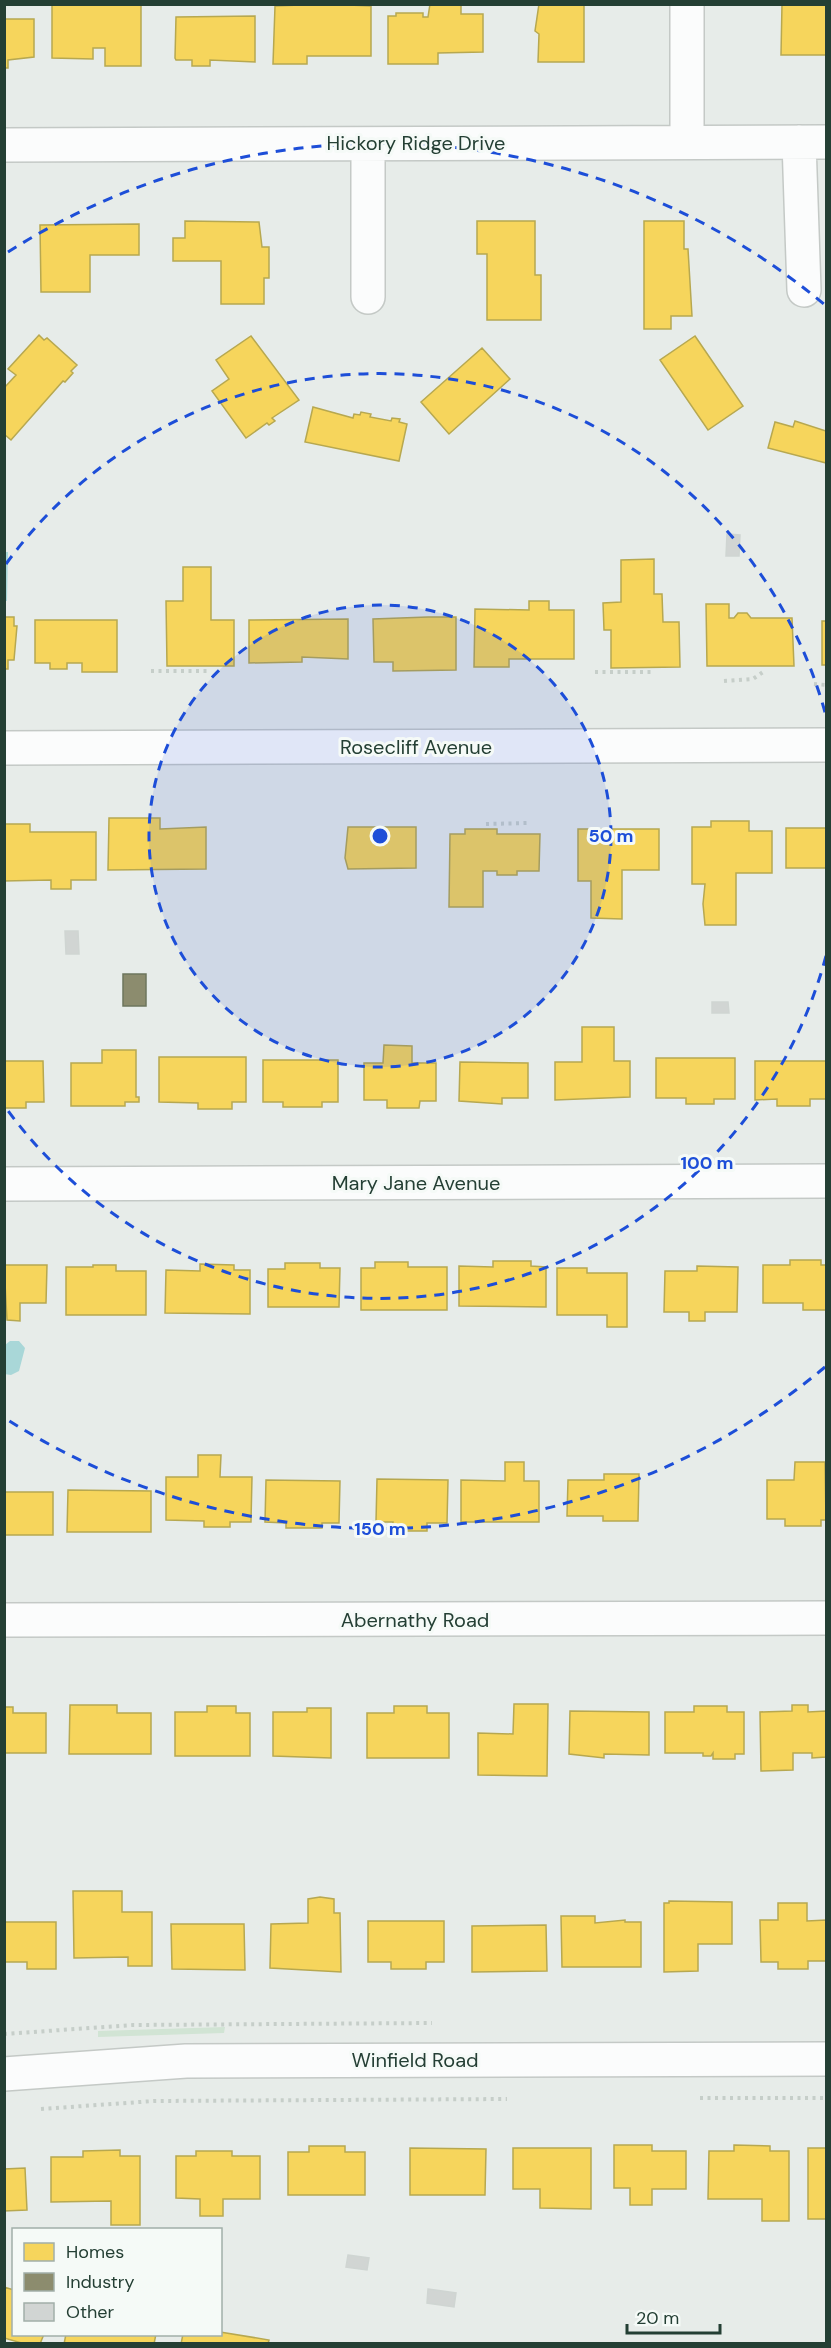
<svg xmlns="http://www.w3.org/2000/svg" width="831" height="2348" font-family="'DM Sans',sans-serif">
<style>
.green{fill:#d1e4d4}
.water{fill:#a9d7d8}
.homes{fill:#f6d55c;stroke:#b7a850;stroke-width:1.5}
.industry{fill:#8c8c6e;stroke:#6d755d;stroke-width:1.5}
.building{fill:#d1d5d3;stroke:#cfd5d2;stroke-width:1.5}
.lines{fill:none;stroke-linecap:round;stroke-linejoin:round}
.minor-casing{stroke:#c4c9c6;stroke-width:36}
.path{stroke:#c6cec9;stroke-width:4;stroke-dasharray:3 4.5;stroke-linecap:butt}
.minor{stroke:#fbfcfc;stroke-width:33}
.ring{fill:none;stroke:#1d4ed8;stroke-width:3;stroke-dasharray:10 8}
.labels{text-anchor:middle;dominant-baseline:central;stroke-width:6;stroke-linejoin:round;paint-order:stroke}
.street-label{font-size:20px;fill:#243f34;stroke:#f5faf7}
.centre{fill:#1d4ed8;stroke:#f5faf7;stroke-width:3}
.ring-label{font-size:18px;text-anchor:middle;font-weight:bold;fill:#1d4ed8;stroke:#f5faf7;stroke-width:6;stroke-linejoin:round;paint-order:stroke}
</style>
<rect width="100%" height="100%" fill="#e7ece9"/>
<path class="green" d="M225,2027l-1,6 -126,4v-6z"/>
<path class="water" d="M4,552h4l-1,49h-2z
M10,1341h9l6,7 -6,23 -8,4 -7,-1 1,-29z"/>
<path class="homes" d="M52,4h89v62h-36v-18h-12v11l-41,-1z
M326,4l45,2v50h-64v8h-34l2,-58z
M430,4h31v10h22v38l-45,1v11h-50v-48h8v-3h27v4h5z
M539,4h45v58h-46l1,-28 -4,-3z
M782,4h44v51h-45z
M255,16v46l-45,-2v6h-18v-6h-16l-1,-2 1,-41z
M4,19h30v38l-26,3v8h-4z
M185,221l74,1 3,25h7v31h-5v26h-43v-43h-48v-23h12z
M477,221h58v54h6v45h-54v-66h-10z
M644,221h40v28h4l4,67h-21v13h-27z
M139,224v31h-49v37h-49l-1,-67z
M39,335l5,5 3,-2 30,27 -6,6 2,2 -8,9 -2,-1 -52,59 -7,-6v-46l12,-13 -8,-6z
M251,336l48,64 -27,18 3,3 -6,4 -2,-2 -21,15 -34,-47 17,-12 -13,-19z
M695,336l48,70 -35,24 -48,-70z
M482,348l28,31 -61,55 -28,-32z
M313,407l40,11 1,-4 6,1 1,-3 10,2 -1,3 21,4 1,-3 8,1 -1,3 8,2 -8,37 -94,-19z
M795,421l31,10v32l-58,-15 7,-26 18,5z
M654,559v35h8l1,28h16l1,45 -69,1v-38h-7l-1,-27 18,-1v-42z
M183,567h28v53h23v46h-67l-1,-65h17z
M529,601h20v9h25v49h-65v8h-35l1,-58 54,1z
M706,604h23v14h5l4,-5h9l4,5h41l2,48h-87z
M4,617h10v9h3l-3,34h-6v9h-4z
M428,617h28v53l-63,1v-9h-19l-1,-43z
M348,619v40l-46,-2v5l-53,1v-43z
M35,620h82v52h-35v-9h-15v6h-17v-6h-15z
M822,621h4v44h-4z
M109,818h51v11l46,-2v42l-98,1z
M711,821h38v10h23v42h-36v52h-31l-2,-21 2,-20h-13v-57h19z
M4,824h26v8h66v48h-25v9h-20v-9l-47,1z
M348,827h68v41l-68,1 -3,-11z
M786,828h40v40h-40z
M465,829h32v5h43l-1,37h-22v4h-20v-4h-14v36h-34l1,-73h15z
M578,829h81v41h-37v49l-31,-1v-37h-13z
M582,1027h32v34h16v36l-75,3v-38h27z
M384,1045l28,1v17h24v38h-16l-1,7h-32v-8h-23v-37h19z
M102,1050h34v47h3v5h-14v4h-54v-43h31z
M159,1057h87v45h-14v7h-34v-6l-39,-1z
M656,1058h79v41h-21v5h-28v-6h-30z
M263,1060h75v42h-16v5h-39v-5h-20z
M4,1061h39l1,41h-18v6h-22z
M755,1061h71v38h-16v7h-33v-7l-22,1z
M460,1062l68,1v35h-26v6l-43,-3z
M790,1260h31v5h5v45h-23v-7h-40v-38h27z
M493,1261h38v5l15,1v40l-87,-1v-40l34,1z
M375,1262h33v5h39v43h-86v-42h14z
M285,1263h35v5h20l-1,39h-71v-38h17z
M200,1264l34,1v5h16v44l-85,-1 1,-43 34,1z
M4,1265h43l-1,38h-26v18l-13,-1z
M93,1265h23v6h30v44h-80v-48h27z
M697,1266l41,1 -1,45h-32v9h-16v-9h-25l1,-41h32z
M557,1268h30v5h40v54h-20v-12h-50z
M198,1455h23l-1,22h32l-1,45h-21v5h-26v-6l-38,-1v-43h32z
M505,1462h19v19h15v41h-78v-42l44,1z
M795,1462h30l1,58h-5v6h-36v-7h-18v-39h27z
M604,1474h35l-1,47h-35v-5h-36l1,-36h36z
M377,1479l71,1 -1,43h-20v8h-35l1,-9h-17z
M266,1480l74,1 -1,42h-17v5h-36v-5l-21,-1z
M68,1490l83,1v41h-84z
M4,1492h49v43h-49z
M514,1704h34l-1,72 -69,-1v-42l35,1z
M70,1705h47v8h34v41h-82z
M792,1705h16v7l18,-1v46l-14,1v-5h-19v17l-32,1 -1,-59 32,-1z
M207,1706h29v7h14v43h-75v-44h32z
M394,1706h33v7h22v45h-82v-45h27z
M694,1706h33v6h17v42h-9v5h-22v-6l-2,3h-8v-3h-38v-41h29z
M4,1707h9v6h33v40h-42z
M307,1708h24v50l-58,-2v-44h34z
M570,1711l79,1v43l-45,-1v4l-35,-4z
M73,1891h49v21h30v54h-24v-9l-54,1z
M320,1897l14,2v14h6l1,59 -71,-4 1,-44 37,-1v-24z
M669,1901l63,1v42h-34v27l-34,1v-69h5z
M778,1903h29v18l19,-1v41h-18v8h-30v-7h-17l-1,-42h18z
M561,1916h34v7l30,-3v2h16v45h-79z
M368,1921h76v41h-18v7h-35v-7h-23z
M4,1922h52v47h-29v-7h-23z
M171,1924h73l1,46 -73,-1z
M546,1925l1,46 -75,1v-46z
M614,2145h38v6h34v38h-34v16h-22v-17h-16z
M734,2145l36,1v5h19v70h-27v-22h-54l1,-48h25z
M309,2146h36v6h20v43h-77v-43h21z
M410,2148l76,1 -1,46h-75z
M513,2148h78v61l-51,-1v-19h-27z
M808,2148h18v71h-18z
M120,2150v6h20v69h-29v-24l-60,1v-45h32v-6z
M196,2151h36v5h28v43h-37v17h-23v-17l-24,-1v-42h20z
M25,2168l2,42 -23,1v-42z
M4,2287l10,3v44h30l-4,10h-15l-21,-6z
M220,2332l49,8 -1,4h-87l2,-10h37z
M66,2334h90l-2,10h-90z"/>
<path class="industry" d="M123,974h23v32h-23z"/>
<path class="building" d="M727,534l13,1 -1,21h-13z
M65,931h13l1,23h-13z
M712,1002h16l1,11h-17z
M348,2255l21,3 -2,12 -21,-3z
M428,2289l28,4 -2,14 -27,-4z"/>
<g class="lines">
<g class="minor-casing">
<path id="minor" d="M687,4v137
M799,142l5,148
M4,145l822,-3
M368,297v-153
M4,748l822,-3
M4,1184l822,-3
M4,1620l822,-2
M4,2074l182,-13 640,-2"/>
</g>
<path class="path" d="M151,671h56
M595,672h56
M724,681l29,-2 13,-9
M814,684l12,1
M486,824l41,-1
M4,2034l129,-9 299,-2
M700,2098h126
M41,2109l113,-8 353,-2"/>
<use href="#minor" class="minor"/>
</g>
<circle cx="380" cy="836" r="231" fill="#1d4ed8" fill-opacity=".12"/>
<g class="ring">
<circle cx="380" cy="836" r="231"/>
<path d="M826 956A462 462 0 0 1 6 1108M6 564A462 462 0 0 1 826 716"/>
<path d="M825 1367A693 693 0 0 1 8 1420M8 252A693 693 0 0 1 825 305"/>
</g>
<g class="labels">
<g class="street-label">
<text x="416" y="143">Hickory Ridge Drive</text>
<text x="416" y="747">Rosecliff Avenue</text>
<text x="416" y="1183">Mary Jane Avenue</text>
<text x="415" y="1620">Abernathy Road</text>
<text x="415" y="2060">Winfield Road</text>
</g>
</g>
<circle cx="380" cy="836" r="9" class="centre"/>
<g class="ring-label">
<text x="611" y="842">50 m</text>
<text x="707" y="1169">100 m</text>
<text x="380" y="1535">150 m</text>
</g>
<rect width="831" height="2348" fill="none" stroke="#243f34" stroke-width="12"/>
<rect x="12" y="2228" width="210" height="108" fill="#f5faf7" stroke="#a1afa9" stroke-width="1.5"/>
<rect x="24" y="2243" width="30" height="18" fill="#f6d55c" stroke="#a1afa9" stroke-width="1.5"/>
<text x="66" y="2258" font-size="18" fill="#243f34">Homes</text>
<rect x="24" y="2273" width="30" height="18" fill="#8c8c6e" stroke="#a1afa9" stroke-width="1.5"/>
<text x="66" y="2288" font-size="18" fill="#243f34">Industry</text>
<rect x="24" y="2303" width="30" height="18" fill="#d1d5d3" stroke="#a1afa9" stroke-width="1.5"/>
<text x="66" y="2318" font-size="18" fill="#243f34">Other</text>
<path d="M627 2324v9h93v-9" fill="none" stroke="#243f34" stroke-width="3"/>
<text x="636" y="2324" font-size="18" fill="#243f34" stroke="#f5faf7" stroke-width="4.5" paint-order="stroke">20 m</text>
</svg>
